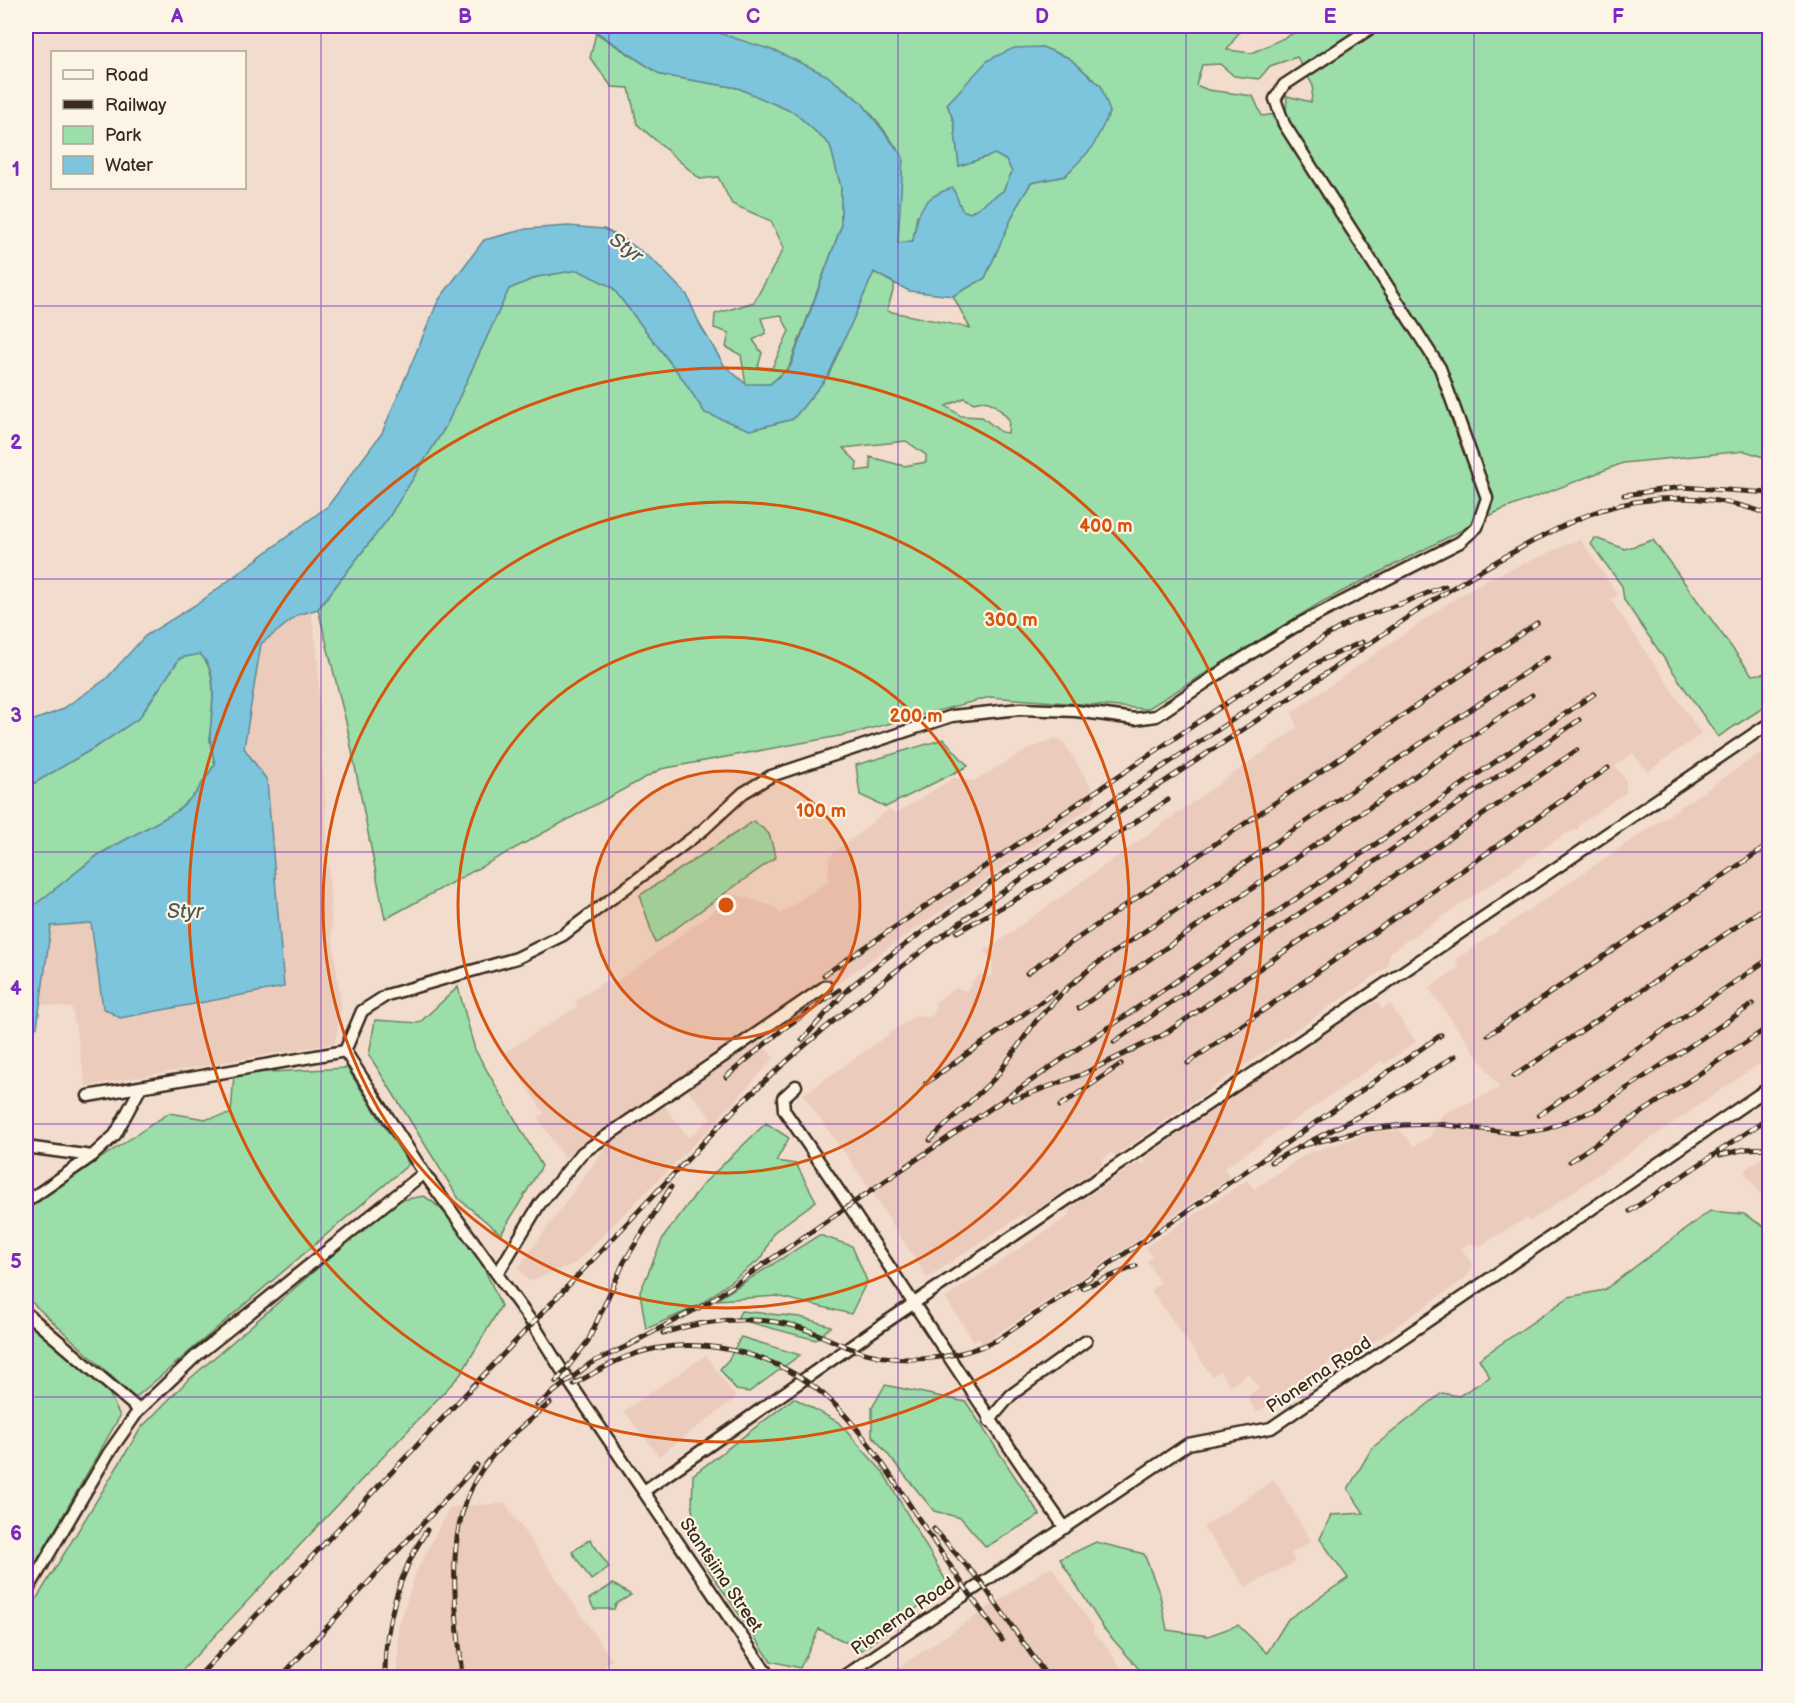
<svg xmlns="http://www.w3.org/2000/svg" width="1795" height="1703" font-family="'Balsamiq Sans',sans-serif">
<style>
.built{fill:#ebcbbc}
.green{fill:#9bdea9;stroke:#6b8464;stroke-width:1.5;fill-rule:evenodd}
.water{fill:#7cc5dc;stroke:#628790;stroke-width:1.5}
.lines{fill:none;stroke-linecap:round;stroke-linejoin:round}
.minor-casing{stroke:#3b2a1e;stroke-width:15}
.minor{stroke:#fcf5e5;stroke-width:10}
.rail-casing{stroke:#3b2a1e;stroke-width:5}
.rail{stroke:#fcf5e5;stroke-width:3;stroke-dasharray:9;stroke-linecap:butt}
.grid{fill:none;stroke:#7b2cbf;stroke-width:1.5;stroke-opacity:0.55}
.ring{fill:none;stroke:#d7540e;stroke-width:3}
.labels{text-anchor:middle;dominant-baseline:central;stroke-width:4.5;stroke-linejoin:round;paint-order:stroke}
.street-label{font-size:18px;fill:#3b2a1e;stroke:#fcf5e5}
.water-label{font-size:20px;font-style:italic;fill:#4e5857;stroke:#fcf5e5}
.centre{fill:#d7540e;stroke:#fcf5e5;stroke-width:3}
.ring-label{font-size:18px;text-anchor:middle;font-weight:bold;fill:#d7540e;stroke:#fcf5e5;stroke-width:4.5;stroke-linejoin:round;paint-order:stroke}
.neatline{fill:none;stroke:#7b2cbf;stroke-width:2}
.grid-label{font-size:20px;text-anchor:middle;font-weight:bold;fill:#7b2cbf}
</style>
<rect width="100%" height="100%" fill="#f2dccd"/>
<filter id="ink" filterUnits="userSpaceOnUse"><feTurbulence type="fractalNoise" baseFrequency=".0167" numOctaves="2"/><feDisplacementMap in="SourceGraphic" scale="12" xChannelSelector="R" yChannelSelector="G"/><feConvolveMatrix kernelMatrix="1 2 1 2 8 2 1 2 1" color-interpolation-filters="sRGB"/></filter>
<g filter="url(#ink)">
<path class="built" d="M1580,539l38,56 -7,5 90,134 -54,38 -14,-19 -18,13 11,14v12l-46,32 -2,5 -11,4 -177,119 -3,15 -271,188 -5,-2 -4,3 -5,4v4l-76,54 -3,-4 -96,64 -61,-95 -63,-88 113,-80 13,2 5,-3 1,-12 21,-14 10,3 5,-5 1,-5 9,-6 8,2 4,-3 -1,-12 -7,-11 312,-223 -5,-16 158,-110 36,-22z
M311,611l6,40 15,282 9,73 -6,37 -249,43 -14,-78 -25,-3 -21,-6v-211l235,-144 38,-29z
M1055,738l8,3 31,51 2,5 -4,9 -264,184 -118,70 -146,98 -26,-41 6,-4 -40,-60 74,-47 -3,-5 32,-21 4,5 26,-17 99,-74 39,13 5,7 48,-33 1,-24 59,-47 9,3 56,-35 21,3 53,-31z
M1769,747v310l-240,165 -3,-4 -46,28 -11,-3 -8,5 11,17 -5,12 -113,79 -5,-7 -92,63 -10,-15 12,-9 -10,-15 -19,13 -10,-15 -8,5 -61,-86 9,-7 -13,-22 5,-4 -7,-10 102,-67 7,9 54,-36 65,-21 27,-2 14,16 16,-9 12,-22 58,-27 -71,-100 31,-21 -5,-7z
M1377,1001l5,8 8,-5 26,38 -32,22 -3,-3 -157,107 6,9 -116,79 -132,88 -4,-6 -4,3 -29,-43 125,-83 -1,-6 68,-46 6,1 3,-2 -2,-4 163,-114 5,2 4,-2 -1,-6z
M758,1039l16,19 -59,65 -141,141 -45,17 -11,-13 90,-124 56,-39 24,33 23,-20 -24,-29z
M1769,1152v53l-25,-34z
M706,1355l30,43 -77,58 -35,-45z
M1274,1480l37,61 -20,12 4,9 -49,25 -43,-60z
M505,1503l107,157 -8,6 8,11h-214v-48l18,-57 34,-65z
M1051,1566l43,62 -1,5 11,10 23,34h-243z"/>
<path class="green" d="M697,26h546l-16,24 25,3 57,-27h460v433l-24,-8 -122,12 -126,49 -177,91 -173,106 -157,-12 -140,37 -189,35 -276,150 -38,-193 -29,-117 69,-89 59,-94 63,-137 28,-12 41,-7 34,17 70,91 23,35 45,17 43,-11 35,-43 46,-104 21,12 -8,27 83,17 -17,-32 32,-18 32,-72 14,-23 34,-7 36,-90 -32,-28 -27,-11 -95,57 7,18 5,44 36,-12 12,7 5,11 -9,19 -33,22 -8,-3 -45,5 -4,26 -16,2 6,-86c-13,-18 -26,-39 -42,-54 -45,-44 -107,-57 -164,-77zM1297,57l16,29 -2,16 -24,-6 -1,17 -24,3 -9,-20 -45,-6 -12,-5 6,-20 18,-1 14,12 25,3 11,-13zM964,398l10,5c17,-6 25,5 35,17l-1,13 -7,-1 -19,-15 -21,-1 -15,-10zM906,441l20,14v7l-22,4 -34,-9 1,12 -15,2 1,-9 -14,-14z
M596,33l65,42 77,13 57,25 35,32 11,42v40l-52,140 -19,17 -24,1 -5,-30 -15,-8 3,-14 -15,-5 1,-14 39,-12 30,-54 -13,-27 -39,-17 -14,-27 -18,2 -63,-55 -8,-36 -17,-1 -22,-29zM781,315l8,16 -17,37 -14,-1 4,-14 -9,-13 13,-7 -5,-15z
M1595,538l30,11 28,-9 99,135 17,-2v31l-51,33 -94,-137 -2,-14 -31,-42z
M200,654c20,19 11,56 10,82 0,9 3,19 5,28l-19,29 -20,19 -78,43 -72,57v-124l73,-43 40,-27 41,-60z
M944,739l24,27 -82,41 -26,-12 -4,-30z
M754,821l15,13 7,23 -121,86 -15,-48z
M458,987l17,63 67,116 -41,68 -42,-35 -90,-144 6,-35 44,3z
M347,1068l62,96 -274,234 -109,-101v-92l3,1 140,-93 37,6 25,-5 3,-40z
M766,1123l23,15 -13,23 20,3 20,37 -42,31 -12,26 -64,48 -52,23 -6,-37 23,-54 40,-54z
M424,1196c39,25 60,69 77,110l-40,68 -285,303 -150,1v-62l115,-188 45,-46 199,-172 11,-9z
M1710,1211l34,3 25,16v447h-623l-42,-48 -44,-70 36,-17 48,12 16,41 7,35 41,6 30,-11 29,28 21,-34 60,-41 -28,-39 11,-24 33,-2 -16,-24 24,-41 70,-55 17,3 31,-19 -11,-18 90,-62 35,-7z
M819,1235l33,11 15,35 -16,33 -74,-18 -61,4z
M741,1311l59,6 31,9 -15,14 -79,-21z
M26,1320l83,73 11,23 -94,164z
M741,1337l59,18 -51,37 -13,-2 -16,-21 9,-10z
M885,1385l81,17 74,113 -54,32 -25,-29 -27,-7 -62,-76v-27z
M794,1398l44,24 45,50 65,112 -86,66 -43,-21 -19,39 -29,-7 -69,-101 -10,-51 1,-34z
M590,1539l19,28 -18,13 -19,-28z
M613,1584l18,11 -15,9 -2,5h-20l-5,-10z"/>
<path class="water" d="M588,26h109l81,26 48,23 36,28 41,54 -5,86 15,-2c4,-29 9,-45 40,-53l9,22 8,3 33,-22 9,-19 -5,-11 -12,-7 -36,12 -5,-44 -7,-18 41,-44 26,-12 28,-1 27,11 32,28 9,26 -18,36 -27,28 -34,7 -14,23 -32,72 -32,18 -44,-5 -35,-19 -46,104 -35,43 -43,11 -45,-17 -23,-35 -70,-91 -34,-17 -41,7 -28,12 -63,137 -59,94 -69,89 -20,6 -37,29 -17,104 23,32 17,207 -164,31 -17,-10 -12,-85 -40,3 -14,101 -11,10v-125l72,-57 78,-43 20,-19 19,-29c-2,-9 -5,-19 -5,-28 1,-26 11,-63 -10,-82l-20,4 -41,60 -40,27 -73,43v-65l35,-13 45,-31 39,-43 55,-34 128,-96 54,-73 56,-132 46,-61 42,-11 42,-3 36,3 23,12 27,20 33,34 13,30 24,40 22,19h24l20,-17 51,-140v-40l-11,-42 -35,-32 -57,-25 -77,-13z"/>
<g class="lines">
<g class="minor-casing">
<path id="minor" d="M796,1086l-13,12 1,12c96,138 184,281 281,418
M88,1096l257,-45
M26,1147l66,9
M26,1202l66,-46 23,-21 26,-48
M498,1273l41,-68 43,-52 244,-167
M26,1313l113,97
M989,1421l22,-26 75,-54
M644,1491l229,-160 897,-608
M26,1593l82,-139 31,-44 57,-54 228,-183
M770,1678l-202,-298 -35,-56 -109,-151 -79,-122 17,-40 25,-16 130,-37 46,-23 140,-105 40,-37 28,-17 181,-60 68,-7 56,2 59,8 21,-3 71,-48 72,-44 161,-82 17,-15 10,-29 -47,-130 -156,-244 -9,-25 9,-14 90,-59
M842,1678l346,-234 83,-16 499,-341"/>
</g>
<use href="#minor" class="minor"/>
<g class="rail-casing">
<path id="rail" d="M1624,495l58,-8 88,6
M1398,605l47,-19
M957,932l86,-48 125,-84
M1027,973l510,-350
M824,975l500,-338 28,-16 53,-19
M1079,1008l453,-313
M1488,1035l282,-191
M802,1040l46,-51 33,-27 109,-79 330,-222 42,-19
M1114,1042l465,-322
M1188,1063l420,-295
M1514,1076l256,-172
M726,1077l57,-48 56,-39
M926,1083l129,-91
M1012,1100l71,-26 80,-39 414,-285
M1060,1106l61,-42
M1539,1115l231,-157
M930,1140l66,-63 40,-56 30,-32 26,-22 456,-310
M1304,1145l65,-16 35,-4 33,-1 79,9 30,-4 47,-18 160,-107
M1720,1155l26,-6 24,-1
M1570,1161l200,-135
M1271,1162l107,-56 77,-50
M1630,1211l140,-94
M1082,1288l54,-22
M663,1333c42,-13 89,-18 132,-7 19,5 36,15 55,22 47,18 103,13 147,-8l216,-146 228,-159
M632,1343l74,-39 888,-610
M556,1382l32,-41 36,-79 47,-75
M574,1384c17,-9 34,-20 52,-27 64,-25 145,-7 197,37 38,32 65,78 92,119 28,43 57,85 87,127
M537,1405l54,-42 47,-22
M934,1529l47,53 67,96
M197,1678l540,-571c168,-161 366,-283 559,-413 76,-51 150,-107 232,-150 24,-13 47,-25 73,-34 54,-17 116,-16 169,5
M280,1678l197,-213
M385,1678c-1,-52 13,-104 42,-148
M462,1678c-5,-69 -21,-146 19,-207 18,-27 45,-48 69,-68"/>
</g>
<use href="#rail" class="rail"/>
</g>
</g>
<path class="grid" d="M321,26v1652M609,26v1652M898,26v1652M1186,26v1652M1474,26v1652M26,306h1744M26,579h1744M26,852h1744M26,1124h1744M26,1397h1744"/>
<circle cx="726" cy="905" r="134" fill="#d7540e" fill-opacity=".12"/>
<g class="ring">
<circle cx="726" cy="905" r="134"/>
<circle cx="726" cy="905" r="268"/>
<circle cx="726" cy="905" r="403"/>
<circle cx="726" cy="905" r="537"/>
</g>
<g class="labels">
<g class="street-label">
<text transform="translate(1319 1375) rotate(-34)">Pionerna Road</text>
<text transform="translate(721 1575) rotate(56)">Stantsiina Street</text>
<text transform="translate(903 1616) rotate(-35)">Pionerna Road</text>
</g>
<g class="water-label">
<text transform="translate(626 248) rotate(36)">Styr</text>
<text x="185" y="912">Styr</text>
</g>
</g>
<circle cx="726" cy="905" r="9" class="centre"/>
<g class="ring-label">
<text x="1106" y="532">400 m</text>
<text x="1011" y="626">300 m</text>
<text x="916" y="722">200 m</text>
<text x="821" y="817">100 m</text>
</g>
<rect width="1795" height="1703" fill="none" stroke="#fcf5e5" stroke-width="66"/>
<rect x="51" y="51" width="195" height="138" fill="#fcf5e5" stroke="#afa495" stroke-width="1.5"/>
<rect x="63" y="70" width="30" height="9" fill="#fcf5e5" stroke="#afa495" stroke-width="1.5"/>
<text x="105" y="81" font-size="18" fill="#3b2a1e">Road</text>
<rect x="63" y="100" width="30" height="9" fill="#3b2a1e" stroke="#afa495" stroke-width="1.5"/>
<text x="105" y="111" font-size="18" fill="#3b2a1e">Railway</text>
<rect x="63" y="126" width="30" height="18" fill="#9bdea9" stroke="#afa495" stroke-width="1.5"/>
<text x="105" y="141" font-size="18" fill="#3b2a1e">Park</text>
<rect x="63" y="156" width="30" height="18" fill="#7cc5dc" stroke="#afa495" stroke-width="1.5"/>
<text x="105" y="171" font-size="18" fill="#3b2a1e">Water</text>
<rect x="33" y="33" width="1729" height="1637" class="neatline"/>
<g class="grid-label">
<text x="177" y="23">A</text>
<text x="465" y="23">B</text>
<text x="753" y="23">C</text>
<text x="1042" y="23">D</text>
<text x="1330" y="23">E</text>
<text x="1618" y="23">F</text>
<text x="16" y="176">1</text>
<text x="16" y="449">2</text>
<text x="16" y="722">3</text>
<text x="16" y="995">4</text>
<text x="16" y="1268">5</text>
<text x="16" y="1540">6</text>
</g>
</svg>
